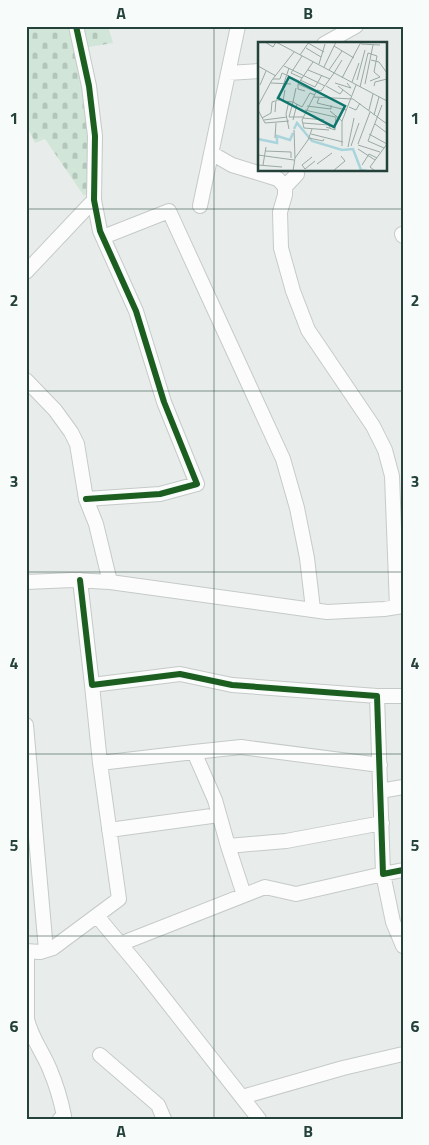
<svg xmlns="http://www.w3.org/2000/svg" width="429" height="1145" font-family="'Titillium Web',sans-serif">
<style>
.cemetery{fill:url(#cemetery-stones)}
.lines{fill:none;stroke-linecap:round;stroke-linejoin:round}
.street-casing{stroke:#c5cac8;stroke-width:16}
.street{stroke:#fcfcfc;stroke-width:14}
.cycleway-casing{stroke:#f7fbf9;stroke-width:9}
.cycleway{stroke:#1b5e20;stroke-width:6}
.grid{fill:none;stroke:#24423a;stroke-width:1;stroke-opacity:0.55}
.inset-river{fill:none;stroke:#a9d4db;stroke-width:2.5}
.inset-road{fill:none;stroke:#9aa9a4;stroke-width:1}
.view{fill:#0f766e;fill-opacity:0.15;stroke:#0f766e;stroke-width:2.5}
.inset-edge{fill:none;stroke:#24423a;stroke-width:2.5}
.neatline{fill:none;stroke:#24423a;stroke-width:2}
.grid-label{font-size:16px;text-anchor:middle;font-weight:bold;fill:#24423a}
</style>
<defs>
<pattern id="cemetery-stones" width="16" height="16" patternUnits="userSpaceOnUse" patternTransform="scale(1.25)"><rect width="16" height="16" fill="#d1e6d8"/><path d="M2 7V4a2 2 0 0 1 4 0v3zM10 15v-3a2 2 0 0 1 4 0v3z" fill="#b3c6ba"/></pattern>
</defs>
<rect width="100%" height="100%" fill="#e8edeb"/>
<path class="cemetery" d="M26,26h82l5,17 -30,5 19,106 -10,34 -8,8 -39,-57 -10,4 -7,-15h-2v-71l3,-2 -3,-8z"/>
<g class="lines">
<g class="street-casing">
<path id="street" d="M76,26l13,60 6,50 -1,64 6,31 36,80 28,91 33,82 -37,10 -74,5
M324,44l32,-18
M228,73l31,-2
M211,153l21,12 46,14 7,8
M296,170l1,4 -12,13v8l-5,17 1,36 12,43 15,39 65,96 12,24 7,26 5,131
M200,206l38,-180
M402,234l1,2
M103,237l66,-26 114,248 14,49 10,50 6,51
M26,272l68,-72
M26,380l29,30 16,22 6,12 9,55 10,25 14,58
M80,580l12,105 88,-11 52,11 145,11 6,178 20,-4
M26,582l47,-2 37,2 217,30 57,-3 19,-3
M92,685l8,78 94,-11 21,48 13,46
M377,696h26
M26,725l20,225
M194,752l47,-5 139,18
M380,791l23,-4
M109,830l110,-15
M244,895l-16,-49 58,-5 96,-18
M97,916l45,54 117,149
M120,944l145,-57 31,7 87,-20 10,48 10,24
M26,951l14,1 13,-4 66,-49 -19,-136
M27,951v68c4,19 16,33 23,51 6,14 11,31 14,46l-4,3
M100,1055l58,50 6,14
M242,1097l101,-29 60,-14"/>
</g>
<use href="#street" class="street"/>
<g class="cycleway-casing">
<path id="cycleway" d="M76,26l13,60 6,50 -1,64 6,31 36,80 28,91 33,82 -37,10 -74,5
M80,580l12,105 88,-11 52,11 145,11 6,178 20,-4"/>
</g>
<use href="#cycleway" class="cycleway"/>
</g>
<path class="grid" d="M214,26v1093M26,209h377M26,391h377M26,572h377M26,754h377M26,936h377"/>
<g transform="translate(258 42)">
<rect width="129" height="129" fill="#e8edeb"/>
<path class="inset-river" d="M36,87l3,-6 15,18 30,9 11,-1 8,21 6,1M0,97l19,4v-7l13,4 3,-7"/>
<path class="inset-road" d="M7,0l8,5 3,-5M18,0l111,59M50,1l16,9M103,2l19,1M76,4l20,12M48,6l15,9M42,13l9,-13M113,18l8,2 8,11M61,22l6,-20M0,24l18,10M26,24l41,20M66,25l12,-25M50,28l22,9M71,28l13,-19M76,31l8,-13M44,36l-11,-5 11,-17M84,36l19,-36M15,37h7l2,-6 17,8M42,38l15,7 7,-12M99,38l8,-30M94,40l7,-19M13,41l20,1M77,41l16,5 -4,-5M40,42l18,8M107,42l8,-39M2,43l6,-14M68,44l14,8 3,-4M80,44l13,10M116,44l1,-4 12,-3M102,45l8,-34 9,3 -3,16 6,5 -10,4M27,48l-2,11 10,1 3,-14M47,49l-7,-2v-5l15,-22M56,55l39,2 34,25M21,56l10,-30M61,56l-2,5 29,7M31,59l-3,13 3,15M124,63l-14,36 16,7M0,64l14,-26 22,-28M49,64l24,3v-4M91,65l7,3 4,-7M0,68l7,13 24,-2M47,68l30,7M111,68l4,-16M72,69l12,10M17,70l1,-12h4M116,73l5,-18M45,75h-14l4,-15 9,5 8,-14 5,2M4,76l9,-5 1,-11 3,-1M45,76l21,2M6,78l23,-3M35,78l4,-16M45,81l26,2 1,3M117,82l12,9M68,85l9,3 1,-14M36,88l1,28M71,88l-25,-2 -2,-8 15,-30 4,1 13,-18M53,92l32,8M111,92l18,10M17,96l1,-15M51,96l14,3 1,-2M100,102l12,-32M100,103l22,7M84,104v-25l14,-36M93,104l8,-23M90,105l6,-29M100,107l17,11M7,109l26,1v6M0,113l36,5M54,115l-10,8 3,4 10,-8M59,122l15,-11M0,123l24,2M5,123l3,-18M104,123l7,-11 8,4M35,129l2,-13 13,-18 4,-11M75,129l12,-10 -4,-5M117,129l-5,-4 17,-23"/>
<path class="view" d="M31,35l56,29 -11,21 -56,-29z"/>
<rect width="129" height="129" class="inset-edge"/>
</g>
<rect width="429" height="1145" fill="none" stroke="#f7fbf9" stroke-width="55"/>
<rect x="28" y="28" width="374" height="1090" class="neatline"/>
<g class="grid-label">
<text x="121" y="19">A</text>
<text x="308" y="19">B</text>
<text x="14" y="124">1</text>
<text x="415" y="124">1</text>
<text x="14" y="306">2</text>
<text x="415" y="306">2</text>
<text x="14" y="487">3</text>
<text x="415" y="487">3</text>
<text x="14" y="669">4</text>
<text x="415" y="669">4</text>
<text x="14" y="851">5</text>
<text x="415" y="851">5</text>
<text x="14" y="1032">6</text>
<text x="415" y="1032">6</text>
<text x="121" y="1137">A</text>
<text x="308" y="1137">B</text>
</g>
</svg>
